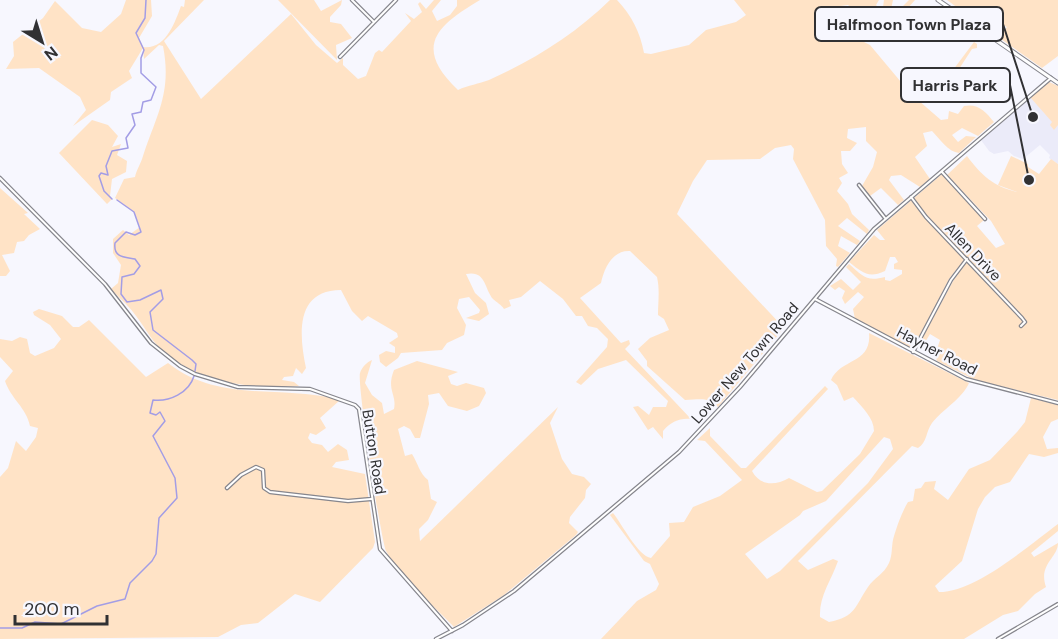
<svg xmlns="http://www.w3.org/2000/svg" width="1058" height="639" font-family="'DM Sans',sans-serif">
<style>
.built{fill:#ebebf9}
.green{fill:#ffe3c6;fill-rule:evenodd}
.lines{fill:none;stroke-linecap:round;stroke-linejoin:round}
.stream{stroke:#a39de5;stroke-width:1.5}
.minor-casing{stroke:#86868d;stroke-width:4.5}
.tertiary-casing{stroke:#86868d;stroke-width:5}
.minor{stroke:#fff;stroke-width:2}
.tertiary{stroke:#fff;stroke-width:3}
.labels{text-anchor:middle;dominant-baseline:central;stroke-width:4.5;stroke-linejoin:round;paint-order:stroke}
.street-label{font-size:15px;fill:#313133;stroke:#f7f7fe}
.leader{fill:none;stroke:#313133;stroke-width:2}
.callout-dot{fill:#313133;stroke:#f7f7fe;stroke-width:2}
.callout{fill:#f7f7fe;stroke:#313133;stroke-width:2}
.callout-label{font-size:16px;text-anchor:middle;font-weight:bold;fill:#313133}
</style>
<rect width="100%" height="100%" fill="#f7f7fe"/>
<path class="built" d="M1049,82l9,4v78l-9,-6 1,-3 -10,-10 -17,14 -9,-3 -6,-5 -14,3 -5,-3 -8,-11z"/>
<path class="green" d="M126,0h25l1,16 -13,22 4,9c23,3 32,-25 38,-41l3,1 1,-7h19l-40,41 37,58 90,-85 25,31 21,18 6,-5v7l15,14 8,-3 9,-23 4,-3 3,2 29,-31 -6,-8 9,6 8,-7 -4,-8 2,-2 6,7 8,-9h7l-9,11 5,10 13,-6 7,-9v-6h23c-44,26 -67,47 -22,90 10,-5 21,-6 31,-10 45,-20 86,-46 121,-80h7c15,16 23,32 27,53l7,1 38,-9 17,-15 30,-8 10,-7 -12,-15h145l-3,5 4,4 3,-2 1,-7h9l-3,14 3,2 16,-16h6l-24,27 -21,-17 -10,8h-6l1,-7 -7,-6 -7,1 -7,7 -1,6 17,16 20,10 41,49 30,26 7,-1 1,-8 9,3 6,-8c14,-3 22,6 30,16l-16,14 -16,-8 -10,7 6,7 8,-6 10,1 -17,16c-11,-1 -20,-15 -27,-22l-9,2 4,13 -12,11 15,22 -10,8 -19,-12 -10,1 -2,4 15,20 -6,5 -17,-17 -11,8 -8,-10 11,-19 4,-15 -11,-11v-14l-18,2 -1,9 10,5 -7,8h-9l1,13 6,9 -9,5 3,5 -5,8 11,13 4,10 17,16 -2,4 -20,-16 -9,8 22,15 -3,4 -16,-9 -3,10 12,7 -12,14 -2,-1 1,-7 -11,-13 -1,-26 -32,-61 1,-10 -3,-4 -16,3 -15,11 -53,1 -14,21 -16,33 107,114 -66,79c-11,-11 -19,-7 -33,-7l-38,-34v-5l-9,-12 12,-11 19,-8 -5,-11 -6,-4c0,-13 2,-25 -1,-38l-27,-26c-18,-1 -26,18 -29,32l-21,15 41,45 8,-3 1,4 -5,5 66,70c-12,-1 -20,3 -28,12v8l-10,-12 -5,3 -15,-23 5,-1 11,9 4,-8h13l2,-6 -42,-41 -28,9 -17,16 -5,-3 31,-35 1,-8 -11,-11 -9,-2 -6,-10h-6l-13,-17 -23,-18 -19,16 -12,3 2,6 -7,3c-3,-5 -7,-6 -11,-10 -9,-11 -7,-29 -27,-25l9,19 11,10 3,11 -10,7 -13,-3 13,-5 1,-3 -11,-13 -10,2 -2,9 9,17 -2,10 -17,8 -5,7 -41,3 -3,5 -12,9 -6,-5 -1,-7 7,-4 9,2v-6l-6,-4 9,-6 -1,-4 -29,-17 -6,5 -10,-10 -11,-21c-46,0 -42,45 -35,78l-4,6 -6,-6 -3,8 -9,1 -2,3 12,2 5,4c-49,3 -100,-2 -138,-37 -11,-10 -18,-25 -28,-37 -6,-8 -15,-15 -22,-23l7,-6 3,-18 -8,-12v-14l10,-9 6,5 11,-8 -6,-15 -19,-14 9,-19 11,-2c1,-6 6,-14 8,-21 14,-42 29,-64 20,-110l-4,-1 -15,14 -1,-11 -14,23 3,7 -21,14 -1,8 -37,26 13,-16 -6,-13 -41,-29 -33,1 8,-13 -1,-14 30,-24 12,-17 27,27 19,4 20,-18z
M278,0h36l7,11 21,-11 -1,5 -11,12v5l11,2 11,14 -16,7 1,15z
M947,0h111v56l-16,12 -44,-31 9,-10 -7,-3 -6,11z
M974,42l3,2v4l-5,1 -13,20 5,9 12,8 5,-5 -6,-3 3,-3 9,8 -10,10 -27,-19z
M1049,82l9,4v39l-4,5 -4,-5 2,-3 -22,-25z
M92,120l16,5 10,11 -6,11 9,-3 -4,11 10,6 -1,11 -14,7 -2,17 2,3 -5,5 -48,-51z
M967,156c15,20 26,30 50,36l-19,-7 13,-29 17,8v3l11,7 12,-15 7,5v236l-83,-20 -38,-19 -2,-6 5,-15 -10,-6 -9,15 -4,-1 48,-89 -16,20 -36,71 -58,-31 -2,-10 11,-12 -6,-5 -13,12 -3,-6 3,-7 -6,-4 -4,3 -5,-4 11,-7 12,11 8,-8 -15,-15 3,-3c14,12 17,18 36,13v3l5,1 12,-7v-4l-8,-1v-5l4,-2 -3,-5h-5l-5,14c-17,8 -23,1 -36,-9l25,-27 6,5h5l-8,-10 65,-56 42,46 -7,6 19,22 9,-4 -14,-23 -44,-46z
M0,188l28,25 -4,1 16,15 -11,6 -5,6 -7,1 -3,11 -12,2 8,16 -4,5h-6z
M39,309l23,7 11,11h6l10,-7 57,57 22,-14c51,40 111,22 169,36l2,2 -19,17 6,10 -10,7 -6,-2 -2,5 4,5 10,2 6,7 10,-8 9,6 2,10 -13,2 -4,5 33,7 10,68 -2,6 -53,54 -25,-8 -37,29 -17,2 -23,12 -218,2v-162l8,-9 8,-27 10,10 10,-14 2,-9 -8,-2c-4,-19 -19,-27 -25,-45l8,-10 -13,-14v-18l12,2 8,-4 7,2 3,14 5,3 19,-8 7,-9 -11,-14 -16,-10 -1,-3z
M869,333l100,50c-7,16 -26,26 -37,40 -6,8 -5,20 -14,25l-6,-2 -114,115 10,9 25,-11 5,2c-7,20 -19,35 -18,56l9,5c27,-5 26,-16 39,-35 6,-9 16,-13 21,-24 4,-9 2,-18 5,-27 3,-10 8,-24 14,-34l5,-1 2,-12 6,-1 4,-6 11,-1 -2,8 14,11 21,-31 21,-9 27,-28 8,-10 6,-24 27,7v14l-7,3 -8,15 4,12 11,-1v5l-14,4 -15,-3 -19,28 -15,5 -10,10 -7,12 -16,52 -27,25 4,6c37,0 89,-46 119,-68v7l-27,22 3,4 24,-14c0,15 -20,21 -12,44l-11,7 -17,17 -15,4 -39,24h-363l36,-38 19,-11 3,-6 -9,-20 -6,-3 -34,-46 3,-2c9,11 25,43 38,45l19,-22 -1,-13 15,-1 9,-15 27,-11 22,-16 -37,-39 -8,-1 13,-12v8l31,32h5l79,-82 3,3 -76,82c8,15 23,15 37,7l28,14 5,-1 38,-37 14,-23c0,-13 -12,-24 -21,-34l-9,4 -7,-16 -6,-5c10,-22 41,-16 38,-47zM884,437l6,2 3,10 -25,34 -88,88 -13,8 -22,-25 55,-39 3,-4 23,-10z
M372,360l-7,23 7,12 10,8 2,11 10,-5c3,-15 -8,-19 0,-39l23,-9 41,11 -10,4 3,8 6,2 9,-3 18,5 2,5 -7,13 -12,5 -19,-5 -9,-13 -11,2 1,9 -9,34h-5l-5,-9 -6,-3 -6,3 7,27 7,-2c6,9 7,19 16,26l3,19 6,3 -9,18 -9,9 1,12 138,-134 -8,16 12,36 10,15 12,3 7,7 -5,6 -1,8 -15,19 -1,6 9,9 -2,3 -72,60 -50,32c-23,-24 -52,-48 -68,-76 -5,-11 -29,-168 -26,-178 2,-6 7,-11 12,-13z"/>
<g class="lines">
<path class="stream" d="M112,199l-8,-8 -5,-15 2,-3 7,2 -2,-9 6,-15 16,-3 -2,-10 9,-13 -3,-11 9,-2 2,-10 8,-2 5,-13 -15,-14v-15l3,-8 -8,-17 9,-15 1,-18
M117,200l17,12 7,20 -6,3 -9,-3 -11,11c-2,15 10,14 20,16l5,7 -6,8 -12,3 -1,17 6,8 13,-2 21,-10 2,9 -13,13 3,18 39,30 4,4 -1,7
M0,628h22l13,-6 26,2 36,-18 28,-7 5,-16 22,-22 4,-7 3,-36 18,-20 -2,-20 -22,-42 12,-15 -5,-9 -4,3 -6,-2 3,-13c16,2 36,-7 41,-24"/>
<g class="minor-casing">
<path id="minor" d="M352,0l21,21
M340,57l56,-57
M942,172l43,47
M0,178l105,106 46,59 29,23 15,8 43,13 72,2 45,16 4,4 21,140 72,82
M859,185l26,33
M911,197l15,20 96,101 3,4 -4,4
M815,299l151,80 92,24
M913,352l38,-72 16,-21
M227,488l14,-13 15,-8 7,3 1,18 6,4 78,9 23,-2
M436,639l27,-14 51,-34 165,-139 61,-65 134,-158 177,-151
M998,639l60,-35"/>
</g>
<g class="tertiary-casing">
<path id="tertiary" d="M938,0l120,83"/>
</g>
<use href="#minor" class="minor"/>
<use href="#tertiary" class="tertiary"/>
</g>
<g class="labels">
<g class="street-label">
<text transform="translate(973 252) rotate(46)">Allen Drive</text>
<text transform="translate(937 351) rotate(27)">Hayner Road</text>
<text transform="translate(745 363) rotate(-49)">Lower New Town Road</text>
<text transform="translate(374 452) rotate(81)">Button Road</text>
</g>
</g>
<path class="leader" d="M1033 117L1003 24M1029 180L1010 85"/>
<g class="callout-dot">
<circle cx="1033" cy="117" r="6"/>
<circle cx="1029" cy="180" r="6"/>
</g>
<g class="callout">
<rect x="815" y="7" width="188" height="34" rx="6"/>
<rect x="901" y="68" width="109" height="34" rx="6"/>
</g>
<g class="callout-label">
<text x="909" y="30">Halfmoon Town Plaza</text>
<text x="955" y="91">Harris Park</text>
</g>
<g transform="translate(42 42) rotate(142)" stroke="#f7f7fe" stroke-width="4.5" paint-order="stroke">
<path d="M0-4.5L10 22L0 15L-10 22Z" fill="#313133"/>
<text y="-9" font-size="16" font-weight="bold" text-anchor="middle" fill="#313133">N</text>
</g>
<path d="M15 615v9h92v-9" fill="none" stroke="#313133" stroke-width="3"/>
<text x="24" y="615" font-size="18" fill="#313133" stroke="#f7f7fe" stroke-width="4.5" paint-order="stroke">200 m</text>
</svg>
